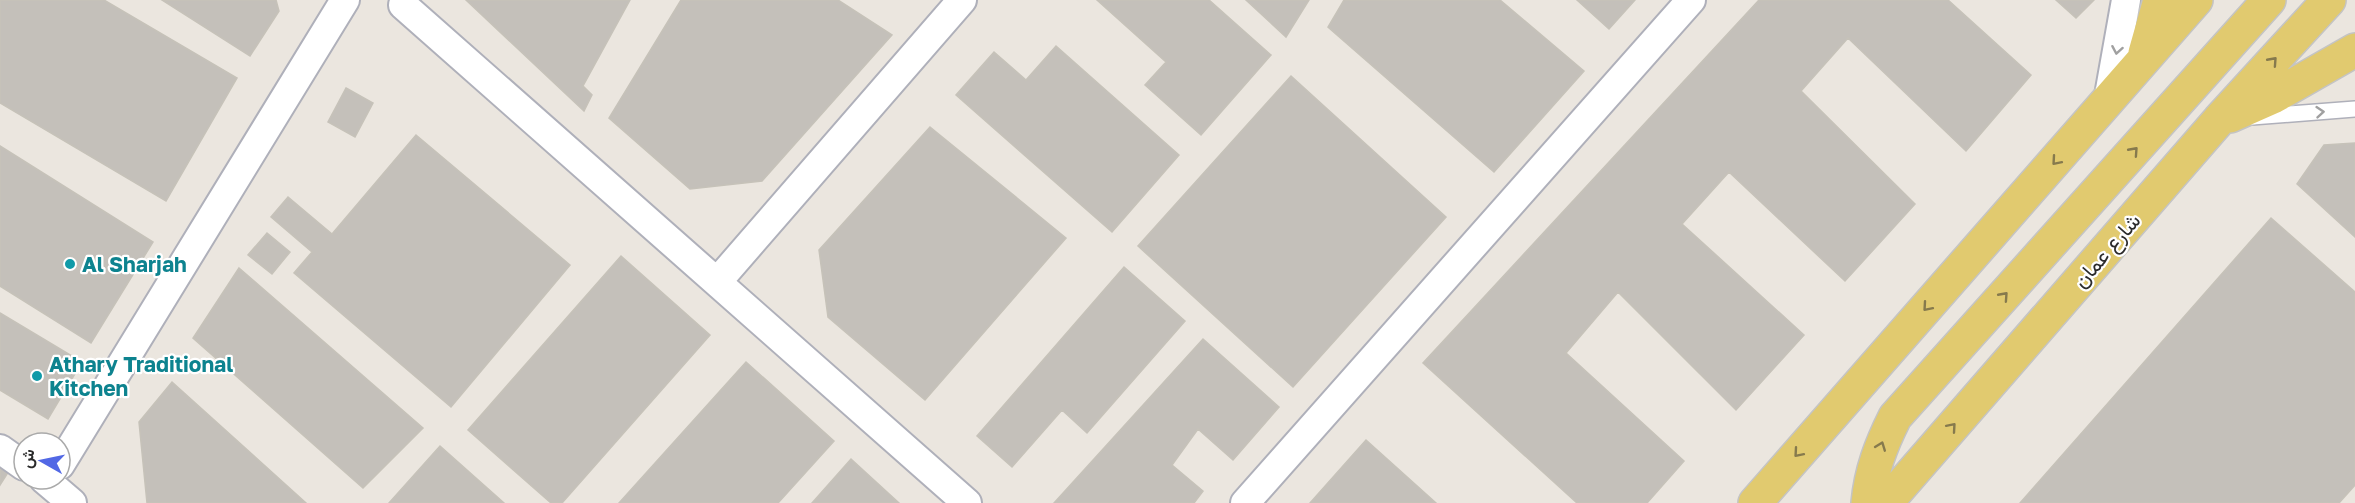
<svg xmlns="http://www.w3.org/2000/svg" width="2355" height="503" font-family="'Golos Text',Vazirmatn,sans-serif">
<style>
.building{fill:#c4c0ba;stroke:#c6c2b9;stroke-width:1.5}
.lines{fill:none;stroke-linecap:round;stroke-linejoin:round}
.service-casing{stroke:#afb0ba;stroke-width:18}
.minor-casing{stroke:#afb0ba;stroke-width:32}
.primary-casing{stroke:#c4c4c4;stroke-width:36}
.service{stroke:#fff;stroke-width:15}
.minor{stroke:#fff;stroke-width:28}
.primary{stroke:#e1ca6f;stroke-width:33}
.oneway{stroke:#a0a0a0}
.oneway2{stroke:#867a4d}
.culture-dot{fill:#0f9aa8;stroke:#fff;stroke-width:2}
.labels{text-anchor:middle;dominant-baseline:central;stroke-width:4.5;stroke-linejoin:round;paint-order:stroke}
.street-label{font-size:21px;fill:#2b2b2b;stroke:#fff}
.culture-label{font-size:21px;font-weight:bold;fill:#0d838f;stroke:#fff;text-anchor:start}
</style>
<rect width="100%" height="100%" fill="#ebe6df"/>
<path class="building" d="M0,0h104l133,78 -71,123 -166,-98z
M162,0h114l3,11 -29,45z
M466,0h164l-47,86 9,9 -8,16z
M681,0h157l54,35 -130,146 -72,8 -81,-71z
M1097,0h112l62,55 -70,80 -56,-50 21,-23z
M1246,0h63l-23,37z
M1344,0h156l84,71 -90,101 -166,-145z
M1577,0h58l-26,29z
M1759,0h189l83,75 -65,76 -118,-113 -47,53 114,113 -70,77 -116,-109 -47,52 122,111 -68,75 -118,-118 -52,61 118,108 -37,42h-70l-154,-140z
M2056,0h38l-18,18z
M1056,46l123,109 -67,77 -156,-137 38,-43 32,28z
M1291,76l155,141 -153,170 -155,-141z
M346,88l27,15 -18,34 -27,-15z
M930,127l136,111 -141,162 -97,-83 -9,-67z
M416,135l154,130 -119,142 -157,-134 18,-21 -41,-35 17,-20 44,37z
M2355,143v94l-58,-53 27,-39z
M0,146l153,96 -62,101 -91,-57z
M2271,218l84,74v193l-16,18h-319z
M267,233l23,19 -18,22 -24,-19z
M621,256l89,79 -148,168h-11l-83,-73z
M1124,267l61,54 -98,112 -25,-23 -50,57 -35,-31z
M239,268l184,160 -60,60 -170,-150z
M0,313l82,49 -34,57 -48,-29z
M1203,339l76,68 -46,53 -35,-31 -26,36 31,26 -9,12h-140z
M746,362l88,79 -56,62h-159z
M172,382l134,121h-159l-8,-81z
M1366,440l70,63h-126z
M440,446l64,57h-115z
M0,454l14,9 -14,22z
M851,459l48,44h-87z"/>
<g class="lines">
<g class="service-casing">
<path id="service" d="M2252,117l103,-8"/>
</g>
<g class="minor-casing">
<path id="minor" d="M403,5l564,498
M2108,101l18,-101
M717,282l245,-282
M0,449l24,17
M60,465l285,-465
M44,479l28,24
M1245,503l446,-503"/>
</g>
<g class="primary-casing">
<path id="primary" d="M2145,53l15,-53
M2230,116l43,-19 82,-47
M1755,503l441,-503
M1868,503c3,-32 13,-58 27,-86l374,-417
M1886,503l333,-383 110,-120"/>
</g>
<use href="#service" class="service"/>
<use href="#minor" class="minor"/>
<use href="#primary" class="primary"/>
</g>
<defs><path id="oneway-chevron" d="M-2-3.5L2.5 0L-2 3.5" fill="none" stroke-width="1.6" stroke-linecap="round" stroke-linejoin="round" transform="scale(1.5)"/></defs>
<g class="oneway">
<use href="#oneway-chevron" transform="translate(2117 50) rotate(100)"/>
<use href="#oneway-chevron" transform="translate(2320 112) rotate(-5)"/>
</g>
<g class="oneway2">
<use href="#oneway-chevron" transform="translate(2273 61) rotate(-48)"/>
<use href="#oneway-chevron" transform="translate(2134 151) rotate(-48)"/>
<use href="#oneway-chevron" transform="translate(2056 161) rotate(131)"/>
<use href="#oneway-chevron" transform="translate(2004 296) rotate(-48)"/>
<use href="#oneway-chevron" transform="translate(1927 307) rotate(131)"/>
<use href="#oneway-chevron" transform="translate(1952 427) rotate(-49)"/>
<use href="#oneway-chevron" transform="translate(1881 446) rotate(-69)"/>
<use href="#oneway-chevron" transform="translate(1798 453) rotate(131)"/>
</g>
<g class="culture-dot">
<circle cx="70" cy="264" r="6"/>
<circle cx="37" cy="376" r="6"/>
</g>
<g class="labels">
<g class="street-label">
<text transform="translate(2106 250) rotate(-49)">شارع عمان</text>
</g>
<g class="culture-label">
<text x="82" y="264">Al Sharjah</text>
<text x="49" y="364">Athary Traditional<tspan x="49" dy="24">Kitchen</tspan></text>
</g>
</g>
<g transform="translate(42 461) rotate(279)"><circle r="28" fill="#ffffff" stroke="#aaaaaa" stroke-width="1.5"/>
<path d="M0-4.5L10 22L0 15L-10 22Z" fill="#5268e5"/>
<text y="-9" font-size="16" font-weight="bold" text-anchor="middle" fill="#2b2b2b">ش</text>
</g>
</svg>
